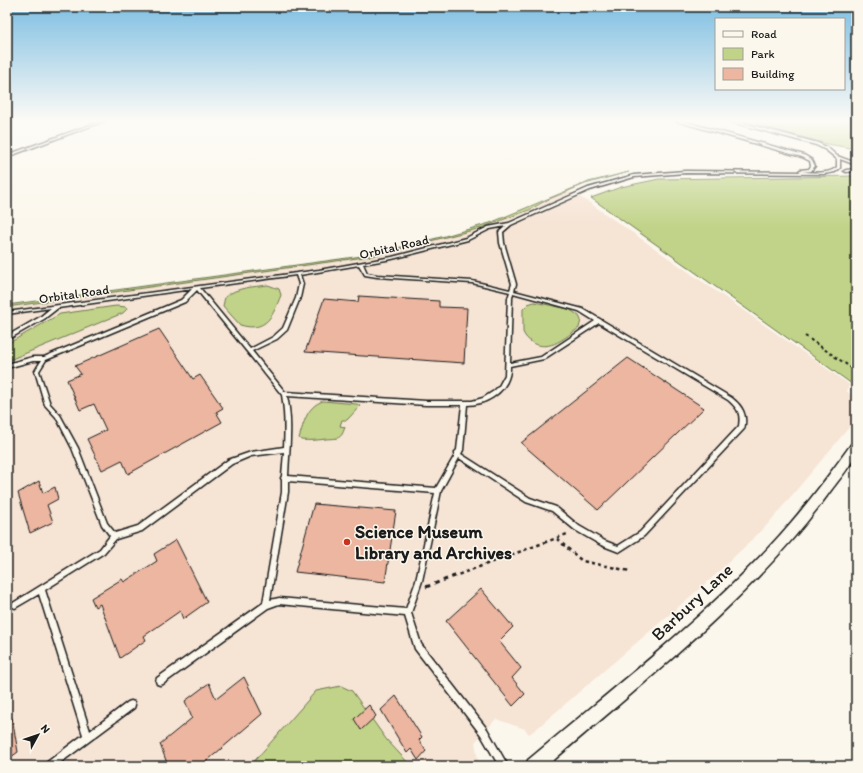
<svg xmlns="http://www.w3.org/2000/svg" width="863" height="773" font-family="Itim,sans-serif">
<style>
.built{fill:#f6e4d5}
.green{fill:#c0d388;stroke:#6e7852}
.building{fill:#ecb6a0;stroke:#1c1c1c}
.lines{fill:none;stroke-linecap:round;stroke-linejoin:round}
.lane-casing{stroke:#1c1c1c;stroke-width:3}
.street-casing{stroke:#1c1c1c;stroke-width:3}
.path-far2{stroke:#1c1c1c;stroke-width:2;stroke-dasharray:3 3;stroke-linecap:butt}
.path-far1{stroke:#1c1c1c;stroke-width:2.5;stroke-dasharray:3.5 3.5;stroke-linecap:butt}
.path{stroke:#1c1c1c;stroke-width:3;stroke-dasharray:4.5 4.5;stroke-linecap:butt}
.lane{fill:#fbf7ec;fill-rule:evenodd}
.street{fill:#fbf7ec;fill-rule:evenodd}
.poi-dot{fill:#c8321e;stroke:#fbf7ec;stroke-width:1.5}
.labels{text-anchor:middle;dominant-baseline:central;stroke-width:3;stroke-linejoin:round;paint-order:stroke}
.far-street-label{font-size:13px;fill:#1c1c1c;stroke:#fbf7ec}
.near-poi-label{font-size:18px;font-weight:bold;fill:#1c1c1c;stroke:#fbf7ec;text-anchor:start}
.near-street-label{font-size:18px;fill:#1c1c1c;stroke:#fbf7ec}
</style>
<rect width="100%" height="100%" fill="#fbf7ec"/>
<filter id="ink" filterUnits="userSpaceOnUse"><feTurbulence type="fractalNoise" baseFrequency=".025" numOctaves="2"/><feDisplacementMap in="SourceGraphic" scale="8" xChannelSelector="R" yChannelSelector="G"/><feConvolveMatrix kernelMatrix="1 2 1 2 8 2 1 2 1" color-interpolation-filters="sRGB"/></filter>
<g filter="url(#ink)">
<path class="built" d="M568,191l19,10 263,184 -4,5 10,12v17l-89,106 -54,52 -177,152 -7,5 -4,-5 -29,-10 -21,23 4,24h-472v-459l365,-51 109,-28 48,-18z"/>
<path class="green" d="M740,120h116v29l-29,-5z
M629,172l-44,12 -38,16 -18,10 -48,18 -109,28 -365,51v-2l362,-50 76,-19 45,-13 98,-41z
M856,176v204l-4,4 -261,-186 30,-11 38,-8z
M268,285l11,4 2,6c-8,20 -14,38 -41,30l-17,-19 2,-9c12,-10 28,-10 43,-12z
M534,302l35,7 10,7 2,4 -2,8c-14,9 -28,24 -46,15 -5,-3 -8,-6 -10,-11v-23l5,-5z
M116,306l10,1 1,2 -4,4 -116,48v-17l53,-30z
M323,401l34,3 3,2 -13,14h-5l-2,6 5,1c-4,13 -7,11 -19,12 -8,1 -16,2 -25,1l-2,-2c5,-15 7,-31 24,-37z
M341,686l11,5 34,48 25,27h-161l66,-75z"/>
<path class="building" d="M359,296l80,5v6l28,1 -3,55 -159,-11 19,-53 34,3z
M159,329l34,50 7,-4 23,33 -7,4 6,10 -94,52 -6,-14 -20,10 -15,-31 19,-9 -12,-26 -14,6 -13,-30 14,-6 -6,-8z
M628,358l76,50 -106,102 -77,-67z
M39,481l4,12 12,-6 3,12 -11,6 6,17 -23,11 -12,-40z
M314,504l82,7 -11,71 -90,-10z
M176,540l31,62 -24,17 -3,-8 -36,25 2,4 -26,18 -20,-54 -5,3 -4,-9 31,-19 2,3 33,-21 -3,-7z
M481,589l32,38 -14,14 22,27 -9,10 13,16 -12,12 -67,-85z
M244,677l18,37 -61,52h-33l-8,-22 32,-26 -7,-17 24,-18 7,16z
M396,696l26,41 -3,3 7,11 -8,9 -7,-11 -4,4 -26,-43z
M369,705l7,11 -15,14 -7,-11z
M7,718h5l6,34 -11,8z"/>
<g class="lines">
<g class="lane-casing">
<path id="lane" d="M104,120h3l-100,37v-2z
M676,120h3l125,35 8,5 3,6 -4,5 -10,1c12,0 27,3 36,-5v-8l-11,-9 -10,-5 -88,-24v-1h3l87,23 10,5 9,8 19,7v2l-16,-6v9l-5,4 -11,2 -139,-1 -51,4 -44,13 -79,35 -8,7 1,11 12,41 -2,7 69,18 149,89c10,8 16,17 12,31l-100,107 -25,16 -18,-7 -26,-15 -23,-19 -26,-9 -67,-44 -18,33 -19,90 -11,32 10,31 66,85 21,37h-9l-18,-31 -66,-86 -10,-33 -126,-12 -11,4 -105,76 -3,1 -3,-1 -1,-3 1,-3 106,-75 19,-111v-12l-1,-2 1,-2 2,-24 -33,4 -19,8 -90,67 -26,8 -12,14 -59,37 45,141 38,-29 3,-1 3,1 1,3 -1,3 -78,58h-11l1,-3 37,-28 -44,-141 -24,14 -2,-1 -1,-2 1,-2 87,-54 10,-13 -8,-11 -30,-77 -16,-31 -11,-12 -10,-34 6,-10h-8l-26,7v-4l26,-7h11l137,-57 11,-11 -134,19 -14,11 -37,21v-4l33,-19 11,-9 -44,6v-2l312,-42 73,-13 74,-19 22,-11 21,-4 79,-35 46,-13 51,-4 116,1 -2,-1 1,-1 9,-1 2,-3 -1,-5 -8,-4 -126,-36zM506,226l-7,6 1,11 12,41 -2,6 -38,-9 -95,-6 -10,-2 -4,-9 29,-5 76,-19 22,-11zM359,265l6,10 12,2 95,6 38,9 -2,6 -3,77 -6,11 -5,5 -11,7 -11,3h-46l-141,-9 -33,-41 25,-12 10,-9 13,-32 3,-14 -3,-9zM296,275l3,9 -3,14 -13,30 -10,9 -23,12 -50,-61zM197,290l85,105c3,17 3,34 2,52l-33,5 -23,8 -90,66 -23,7 -8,-10 -29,-75 -18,-33 -10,-11 -11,-33 7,-11 139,-58zM513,293l66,18 16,10 -54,36 -31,6 2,-65zM599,323l129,77c10,9 13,13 11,26l-99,106 -22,14 -13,-5 -26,-15 -23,-19 -26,-9 -69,-44 2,-4 4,-45c18,0 37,-11 42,-29 1,-3 1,-6 1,-10l34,-7zM287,396l139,9h36l-5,45 -2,2v3l-19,33 -148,-12c1,-27 5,-53 -1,-80zM288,481l147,12 -19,88 -10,28 -127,-11 -9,2 18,-108z
M856,169v2l-10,1 -2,-1 2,-1z"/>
</g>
<g class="street-casing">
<path id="street" d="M856,441c0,5 1,11 -1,15 -7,14 -19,27 -28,40 -78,105 -182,185 -280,270h-21l2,-6c83,-70 169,-136 243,-215 30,-32 56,-67 81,-102z"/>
</g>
<path class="path-far2" d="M805,336l51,35"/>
<path class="path-far1" d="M557,539l25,22 48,10
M452,577l118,-44"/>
<path class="path" d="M426,587l29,-11"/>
<use href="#lane" class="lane"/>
<use href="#street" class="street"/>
</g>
</g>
<linearGradient id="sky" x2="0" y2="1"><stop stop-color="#7dbee2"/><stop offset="0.53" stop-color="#fdfbf6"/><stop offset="1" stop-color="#fdfbf6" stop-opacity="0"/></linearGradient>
<rect width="863" height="228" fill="url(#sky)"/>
<circle class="poi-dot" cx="347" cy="542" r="4"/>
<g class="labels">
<g class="far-street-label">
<text transform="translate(394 247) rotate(-13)">Orbital Road</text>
<text transform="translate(74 294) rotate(-8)">Orbital Road</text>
</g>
<g class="near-poi-label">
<text x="355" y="532">Science Museum<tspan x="355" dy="21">Library and Archives</tspan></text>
</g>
<g class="near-street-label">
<text transform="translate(692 602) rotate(-43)">Barbury Lane</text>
</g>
</g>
<rect width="863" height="773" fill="none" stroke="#fbf7ec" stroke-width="24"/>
<rect x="12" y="12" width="839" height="749" fill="none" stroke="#1c1c1c" stroke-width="1.5" filter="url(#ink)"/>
<rect x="715" y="18" width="130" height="72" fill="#fbf7ec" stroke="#a29f99"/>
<rect x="723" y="31" width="20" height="6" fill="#fbf7ec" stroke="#a29f99"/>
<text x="751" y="38" font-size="12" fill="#1c1c1c">Road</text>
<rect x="723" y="48" width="20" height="12" fill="#c0d388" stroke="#a29f99"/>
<text x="751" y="58" font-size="12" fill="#1c1c1c">Park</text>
<rect x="723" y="68" width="20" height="12" fill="#ecb6a0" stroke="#a29f99"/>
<text x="751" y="78" font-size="12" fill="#1c1c1c">Building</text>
<g transform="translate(38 735) rotate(50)" stroke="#fbf7ec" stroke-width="3" paint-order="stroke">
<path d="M0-3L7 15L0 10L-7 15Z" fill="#1c1c1c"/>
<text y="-6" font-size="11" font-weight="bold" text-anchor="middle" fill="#1c1c1c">N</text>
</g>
</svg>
